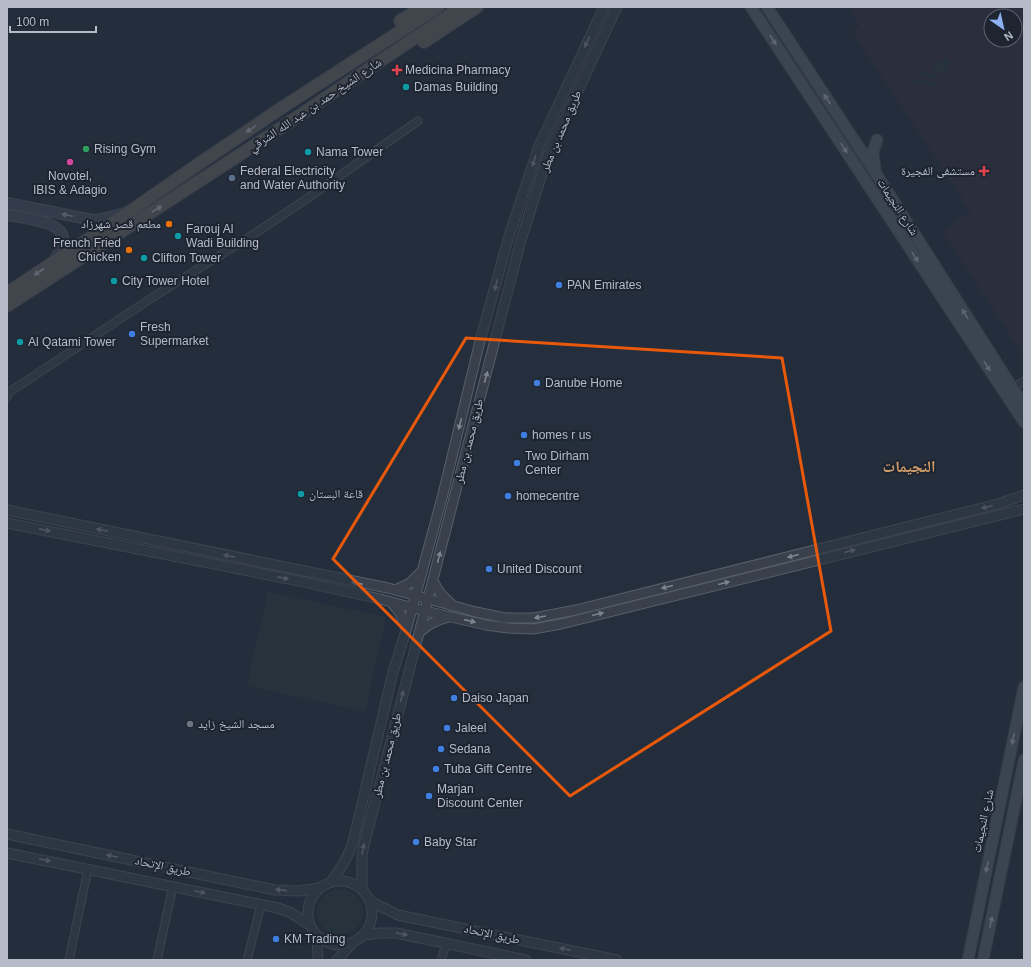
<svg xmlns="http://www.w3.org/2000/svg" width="1031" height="967" font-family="Helvetica,'Noto Naskh Arabic',sans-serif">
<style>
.medical{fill:#33303e;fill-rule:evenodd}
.green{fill:#283b3e}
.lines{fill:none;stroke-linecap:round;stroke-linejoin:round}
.minor-casing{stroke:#575e6a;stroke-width:9}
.tertiary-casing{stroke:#575e6a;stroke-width:11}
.secondary-casing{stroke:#575e6a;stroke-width:12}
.primary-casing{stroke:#424955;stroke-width:13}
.trunk-casing{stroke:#444b57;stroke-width:14}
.minor{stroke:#39404c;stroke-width:7}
.tertiary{stroke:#39404c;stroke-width:9}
.secondary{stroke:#474f5f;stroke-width:10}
.primary{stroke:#575f6c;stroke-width:11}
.trunk{stroke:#646461;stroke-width:12}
.oneway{fill:#a2a9b6}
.oneway2{fill:#7d8490}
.oneway3{fill:#a9aeb9}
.oneway4{fill:#8e95a3}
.marked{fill:none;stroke:#e8590c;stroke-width:3;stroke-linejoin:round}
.health-dot{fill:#e0444e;stroke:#1e2531;stroke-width:1.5}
.culture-dot{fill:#0f9aa8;stroke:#1e2531;stroke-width:1.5}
.leisure-dot{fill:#2e9e5b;stroke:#1e2531;stroke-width:1.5}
.hotel-dot{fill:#d1479c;stroke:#1e2531;stroke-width:1.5}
.service-dot{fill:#5c6f8a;stroke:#1e2531;stroke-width:1.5}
.food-dot{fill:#e8710a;stroke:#1e2531;stroke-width:1.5}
.shop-dot{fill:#3f7fe0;stroke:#1e2531;stroke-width:1.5}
.worship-dot{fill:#6b7280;stroke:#1e2531;stroke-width:1.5}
.labels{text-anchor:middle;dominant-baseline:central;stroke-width:4;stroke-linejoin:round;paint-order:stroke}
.poi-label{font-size:12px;fill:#b5bbc8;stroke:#1e2531;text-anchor:start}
.street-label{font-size:12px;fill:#b5bbc8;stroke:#1e2531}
.district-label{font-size:16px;font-weight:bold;fill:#cf9b68;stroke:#1e2531}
</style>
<rect width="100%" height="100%" fill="#252e3c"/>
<path class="medical" d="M848,7h176v349l-82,-125 29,-19 -119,-181 8,-5zM991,16h24v24h-24z"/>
<path class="green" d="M945,59c6,4 6,11 0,15l-14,-6z
M924,72l11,3 4,7 -7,5 -23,-6 4,-3 20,4 1,-1 -1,-2 -15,-4z
M268,592l118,25 -21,94 -118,-25z
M317 912a23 23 0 1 1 46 0a23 23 0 1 1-46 0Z"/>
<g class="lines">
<g class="minor-casing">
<path id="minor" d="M1013,388l11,-7
M7,397l1,-4 142,-94 101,-63 57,-38 110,-77
M69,960l19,-91
M157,960l16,-74
M247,960l14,-55
M441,960l5,-16"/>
</g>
<g class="tertiary-casing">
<path id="tertiary" d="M7,510l381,78 88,24 29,6h29l42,-8 422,-106 26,-9
M7,523l292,58 81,18 45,12 61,14 22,3 25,1 28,-5 463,-115
M433,581l7,12 13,13
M395,590l15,-7 11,-11
M391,602l9,11 6,17
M420,632c8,-8 17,-12 29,-15
M7,834l268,56 23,1 21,-3
M7,853l271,55 13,5 19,12
M308 913a32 32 0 1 1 64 0a32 32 0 1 1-64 0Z
M331,882c10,-13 17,-24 22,-40l40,-170 13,-41 37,-137 36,-149 30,-109 30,-90 65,-139
M362,888v-33l3,-14 156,-601 27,-85 69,-148
M370,901l28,14 219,45
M317,935l1,25
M363,935l17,-2h16l130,27
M337,960l16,-18"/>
</g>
<g class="secondary-casing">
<path id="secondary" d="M7,203l86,17 9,-1 23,-6
M7,215c15,3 61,6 56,28 -1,7 -7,14 -10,20"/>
</g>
<g class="primary-casing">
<path id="primary" d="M751,7l273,415
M767,7l108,165 149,234
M875,169l-2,-17 4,-12
M968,960l56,-273
M983,960l41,-200"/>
</g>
<g class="trunk-casing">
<path id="trunk" d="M400,21l22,-14
M424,42l53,-35
M7,293l125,-83 68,-47 83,-56 155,-100
M7,306l257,-167 197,-132"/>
</g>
<use href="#minor" class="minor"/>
<use href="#tertiary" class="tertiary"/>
<use href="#secondary" class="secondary"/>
<use href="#primary" class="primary"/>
<use href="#trunk" class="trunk"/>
</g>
<defs><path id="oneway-solid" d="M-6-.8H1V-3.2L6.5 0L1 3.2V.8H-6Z"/></defs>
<g class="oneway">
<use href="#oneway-solid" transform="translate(773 40) rotate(57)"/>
<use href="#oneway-solid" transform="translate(827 99) rotate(-123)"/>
<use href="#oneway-solid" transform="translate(844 148) rotate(57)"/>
<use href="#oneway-solid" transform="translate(915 257) rotate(57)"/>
<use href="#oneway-solid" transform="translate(965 314) rotate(-122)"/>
<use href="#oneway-solid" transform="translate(987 366) rotate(57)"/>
<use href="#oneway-solid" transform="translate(1013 739) rotate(102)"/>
<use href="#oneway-solid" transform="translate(987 867) rotate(102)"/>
<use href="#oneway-solid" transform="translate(991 922) rotate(-78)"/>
</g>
<g class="oneway2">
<use href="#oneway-solid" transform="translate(587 42) rotate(115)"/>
<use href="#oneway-solid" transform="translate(534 161) rotate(108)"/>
<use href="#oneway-solid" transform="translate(496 285) rotate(105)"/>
<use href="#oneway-solid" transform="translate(486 377) rotate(-75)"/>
<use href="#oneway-solid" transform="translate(460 424) rotate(104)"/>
<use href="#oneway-solid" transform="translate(987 507) rotate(166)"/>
<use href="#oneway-solid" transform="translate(45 530) rotate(11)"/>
<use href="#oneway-solid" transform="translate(102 530) rotate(-169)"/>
<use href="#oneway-solid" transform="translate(850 551) rotate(-14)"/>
<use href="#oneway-solid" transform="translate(229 556) rotate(-169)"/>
<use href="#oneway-solid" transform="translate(793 556) rotate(166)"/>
<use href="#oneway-solid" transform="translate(439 557) rotate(-76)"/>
<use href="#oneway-solid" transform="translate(283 578) rotate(12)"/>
<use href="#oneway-solid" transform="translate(357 583) rotate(-168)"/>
<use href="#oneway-solid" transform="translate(724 583) rotate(-14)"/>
<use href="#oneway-solid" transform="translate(667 587) rotate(166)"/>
<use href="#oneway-solid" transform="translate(598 614) rotate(-14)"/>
<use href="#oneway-solid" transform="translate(540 617) rotate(170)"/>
<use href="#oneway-solid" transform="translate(470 621) rotate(13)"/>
<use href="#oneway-solid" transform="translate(402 696) rotate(-76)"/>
<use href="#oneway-solid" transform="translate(363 849) rotate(-80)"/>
<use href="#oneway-solid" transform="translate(112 856) rotate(-168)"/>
<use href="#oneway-solid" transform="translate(45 860) rotate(11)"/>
<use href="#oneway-solid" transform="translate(281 890) rotate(-174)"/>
<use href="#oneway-solid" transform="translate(200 892) rotate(12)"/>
<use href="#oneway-solid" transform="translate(402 934) rotate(11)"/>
<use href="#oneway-solid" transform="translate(565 949) rotate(-168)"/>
</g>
<g class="oneway3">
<use href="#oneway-solid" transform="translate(251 129) rotate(146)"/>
<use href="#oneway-solid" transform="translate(157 209) rotate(-32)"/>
<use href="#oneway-solid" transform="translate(39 272) rotate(147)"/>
</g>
<use class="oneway4" href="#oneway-solid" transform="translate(67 215) rotate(-168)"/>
<path d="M0 0H1031V967H0ZM466,338l316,20 49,273 -261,165 -237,-237z" fill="#252e3c" fill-opacity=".55" fill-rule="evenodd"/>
<path class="marked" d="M466,338l316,20 49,273 -261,165 -237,-237z"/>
<g class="health-dot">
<path d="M395 64h4v4h4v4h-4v4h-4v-4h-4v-4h4z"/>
<path d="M982 165h4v4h4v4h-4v4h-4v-4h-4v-4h4z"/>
</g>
<g class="culture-dot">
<circle cx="406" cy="87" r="4"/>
<circle cx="308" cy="152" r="4"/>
<circle cx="178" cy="236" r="4"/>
<circle cx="144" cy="258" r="4"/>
<circle cx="114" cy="281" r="4"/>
<circle cx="20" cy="342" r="4"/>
<circle cx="301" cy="494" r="4"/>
</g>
<circle class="leisure-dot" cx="86" cy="149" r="4"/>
<circle class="hotel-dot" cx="70" cy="162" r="4"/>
<circle class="service-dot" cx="232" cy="178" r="4"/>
<g class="food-dot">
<circle cx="169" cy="224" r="4"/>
<circle cx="129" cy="250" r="4"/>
</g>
<g class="shop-dot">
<circle cx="559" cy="285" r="4"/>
<circle cx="132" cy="334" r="4"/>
<circle cx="537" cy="383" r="4"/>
<circle cx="524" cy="435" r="4"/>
<circle cx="517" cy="463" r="4"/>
<circle cx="508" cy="496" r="4"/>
<circle cx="489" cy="569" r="4"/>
<circle cx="454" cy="698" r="4"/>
<circle cx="447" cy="728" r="4"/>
<circle cx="441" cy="749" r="4"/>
<circle cx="436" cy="769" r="4"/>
<circle cx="429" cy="796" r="4"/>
<circle cx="416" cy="842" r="4"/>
<circle cx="276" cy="939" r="4"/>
</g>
<circle class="worship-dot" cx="190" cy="724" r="4"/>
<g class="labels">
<g class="poi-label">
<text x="405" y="70">Medicina Pharmacy</text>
<text x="414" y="87">Damas Building</text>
<text x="94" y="149">Rising Gym</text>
<text x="316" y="152">Nama Tower</text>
<text x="240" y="171">Federal Electricity<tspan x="240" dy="14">and Water Authority</tspan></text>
<text x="975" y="171" text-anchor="end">مستشفى الفجيرة</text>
<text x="70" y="176" text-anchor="middle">Novotel,<tspan x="70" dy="14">IBIS &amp; Adagio</tspan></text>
<text x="161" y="224" text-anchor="end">مطعم قصر شهرزاد</text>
<text x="186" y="229">Farouj Al<tspan x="186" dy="14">Wadi Building</tspan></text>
<text x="121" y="243" text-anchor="end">French Fried<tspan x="121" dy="14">Chicken</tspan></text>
<text x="152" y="258">Clifton Tower</text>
<text x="122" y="281">City Tower Hotel</text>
<text x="567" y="285">PAN Emirates</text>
<text x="140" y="327">Fresh<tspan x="140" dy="14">Supermarket</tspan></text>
<text x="28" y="342">Al Qatami Tower</text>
<text x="545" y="383">Danube Home</text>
<text x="532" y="435">homes r us</text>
<text x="525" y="456">Two Dirham<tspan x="525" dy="14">Center</tspan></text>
<text x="309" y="494">قاعة البستان</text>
<text x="516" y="496">homecentre</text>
<text x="497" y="569">United Discount</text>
<text x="462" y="698">Daiso Japan</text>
<text x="198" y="724">مسجد الشيخ زايد</text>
<text x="455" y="728">Jaleel</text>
<text x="449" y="749">Sedana</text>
<text x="444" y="769">Tuba Gift Centre</text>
<text x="437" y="789">Marjan<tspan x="437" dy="14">Discount Center</tspan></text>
<text x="424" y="842">Baby Star</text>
<text x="284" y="939">KM Trading</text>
</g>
<g class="street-label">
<text transform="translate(315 105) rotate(-34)">شارع الشيخ حمد بن عبد الله الشرقي</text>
<text transform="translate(561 131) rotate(-67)">طريق محمد بن مطر</text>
<text transform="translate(898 207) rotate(57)">شارع النجيمات</text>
<text transform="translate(469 441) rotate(-76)">طريق محمد بن مطر</text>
<text transform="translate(387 755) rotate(-76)">طريق محمد بن مطر</text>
<text transform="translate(983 821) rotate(-78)">شارع النجيمات</text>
<text transform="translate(163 866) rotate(12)">طريق اﻹتحاد</text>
<text transform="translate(492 934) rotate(12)">طريق اﻹتحاد</text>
</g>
<g class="district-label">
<text x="909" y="466">النجيمات</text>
</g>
</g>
<rect width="1031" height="967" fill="none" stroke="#b5bbc8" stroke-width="16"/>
<g transform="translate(1003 28) rotate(146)"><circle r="19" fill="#1e2531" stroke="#5a616d"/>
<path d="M0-3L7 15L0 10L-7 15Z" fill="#8fb0f2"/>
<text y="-6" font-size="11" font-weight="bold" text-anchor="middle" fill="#b5bbc8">N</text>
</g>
<path d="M10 26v6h86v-6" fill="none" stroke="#b5bbc8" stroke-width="2"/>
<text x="16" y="26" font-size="12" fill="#b5bbc8" stroke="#1e2531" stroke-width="3" paint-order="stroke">100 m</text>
</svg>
